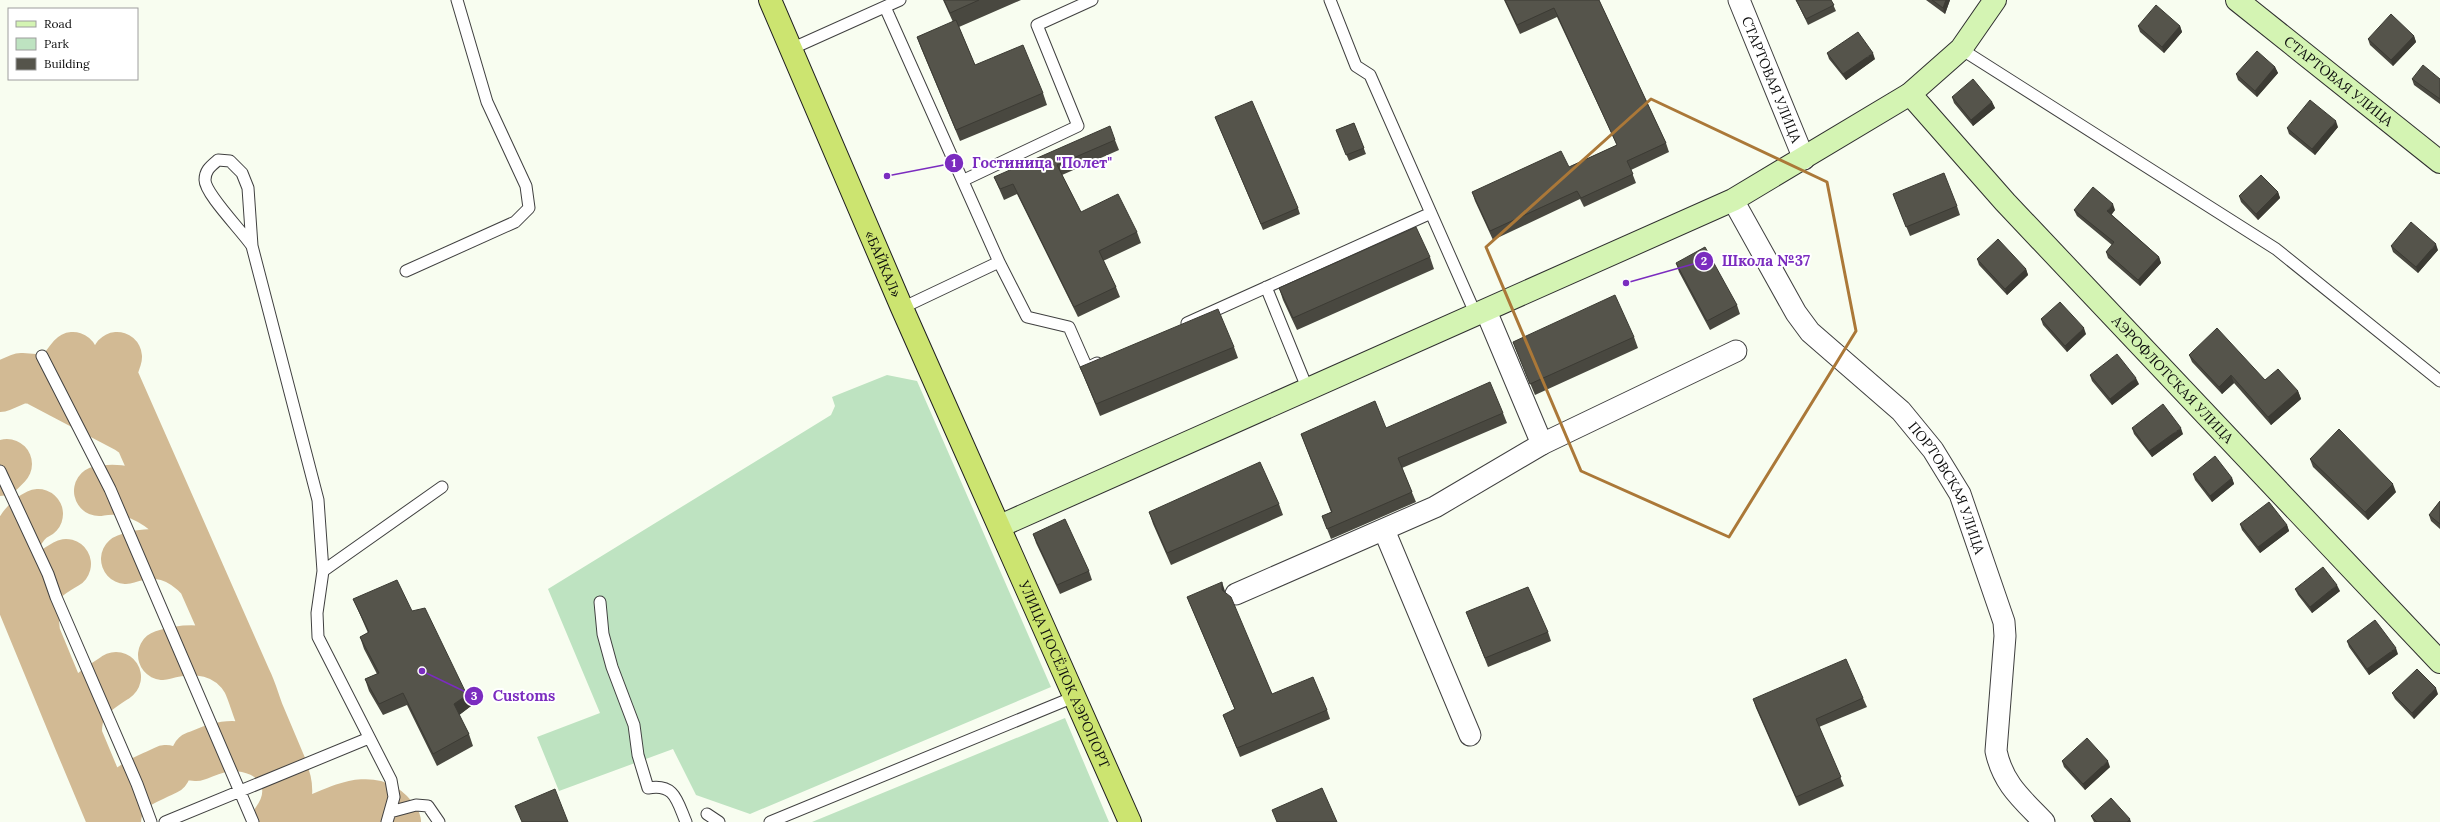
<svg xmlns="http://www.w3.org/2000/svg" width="2440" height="822" font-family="Lora,serif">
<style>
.green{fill:#bee3c1}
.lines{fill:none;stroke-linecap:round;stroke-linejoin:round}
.taxiway{stroke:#d2ba94;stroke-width:50}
.service-casing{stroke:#404040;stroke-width:13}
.minor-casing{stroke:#404040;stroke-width:23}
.secondary-casing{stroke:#2f2f2f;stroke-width:24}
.trunk-casing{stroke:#1e1e1e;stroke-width:24}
.service{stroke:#fff;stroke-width:11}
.minor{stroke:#fff;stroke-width:21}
.secondary{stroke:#d4f4b3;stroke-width:22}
.trunk{stroke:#cce470;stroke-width:22}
.wall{fill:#494840}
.shaded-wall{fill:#3c3b34}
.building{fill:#55544b;stroke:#3c3b34}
.marked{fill:none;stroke:#ab7838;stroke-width:3;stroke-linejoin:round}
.labels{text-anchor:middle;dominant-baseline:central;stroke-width:4;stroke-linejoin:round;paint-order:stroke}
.street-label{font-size:14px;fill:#0d0d0d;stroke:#fff}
.leader{fill:none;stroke:#7b2cbf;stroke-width:1.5}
.callout-dot{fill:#7b2cbf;stroke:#fff;stroke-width:1.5}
.mark-label{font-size:12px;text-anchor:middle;font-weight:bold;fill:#fff}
.callout-label{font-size:15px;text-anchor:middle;font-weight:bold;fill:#7b2cbf;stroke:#fff;stroke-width:4;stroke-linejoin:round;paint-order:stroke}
</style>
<rect width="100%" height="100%" fill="#f8fdf0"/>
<path class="green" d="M887,375l30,6 134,306 -301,127 -54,-19 -23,-46 -114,42 -22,-54 63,-24 -52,-124 283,-174 4,-9 -3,-9z
M1065,718l44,104h-297z"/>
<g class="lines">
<path class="taxiway" d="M73,357c-17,20 -16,26 3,44
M117,357l-4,12v8l26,59
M0,387l21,-9 13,1 95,50 10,7 108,245
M0,471l7,-7
M99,491c29,-6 57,9 77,29
M0,549l77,187
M126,559c31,-11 54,-4 76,20
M7,566c6,-20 12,-43 31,-52
M35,632c-4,-40 -5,-47 31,-68
M163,655c32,-10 66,-5 84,26 5,10 8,22 12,32 8,19 16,38 24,57
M196,756c11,-4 23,-10 36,-10 44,0 72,37 44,76
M113,822l-36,-86c-1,-34 13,-42 39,-59
M116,822c2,-35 22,-38 50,-52
M310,822c29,-11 64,-34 86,0"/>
<g class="service-casing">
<path id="service" d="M1330,0l26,66 14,9 106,240
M885,7l114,255 -97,46
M791,49l109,-49
M1961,49l315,200 164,132
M964,180l114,-54 -41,-101 55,-25
M252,246c-9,-14 -47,-52 -47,-66 0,-10 6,-14 13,-20l12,1 12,12 6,15 4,58 66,254 5,71 -6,42 1,24 73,143 3,17 -7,25
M999,262l28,55 42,10 18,41 10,-5
M406,271l109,-49 14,-14 -3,-22 -39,-84 -30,-102
M1266,287l42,103
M1187,323l244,-110
M42,356l68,133 143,333
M0,471l48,103 8,23 81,187 14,38
M323,571l119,-84
M600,602l3,32 9,33 22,58 4,30 10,33c27,-5 29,13 38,34
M390,812l26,-7 12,1 11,16
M707,814l12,8
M165,822l204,-84
M770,822l304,-125"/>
</g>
<g class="minor-casing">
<g id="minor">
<path id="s1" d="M1739,0l65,159"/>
<path id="s2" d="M1733,200l63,113 14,19 91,79 32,39 27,44 44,128 1,14 -9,115c7,33 26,48 48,71"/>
<path d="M1542,444l194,-93"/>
<path d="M1384,530l86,205"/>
<path d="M1236,594l199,-87 107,-63 -56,-133"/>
</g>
</g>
<g class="secondary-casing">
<g id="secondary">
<path id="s3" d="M2237,0l203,162"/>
<path id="s4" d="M1910,94l95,108 435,460"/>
<path d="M1000,526l733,-326 177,-106 51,-45 34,-49"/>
</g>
</g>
<g class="trunk-casing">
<g id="trunk">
<path id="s5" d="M770,0l132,308 228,514"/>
</g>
</g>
<use href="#service" class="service"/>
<use href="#minor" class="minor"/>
<use href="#secondary" class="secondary"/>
<use href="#trunk" class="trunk"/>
</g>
<path class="wall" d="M943,0h78l-62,27 16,38 68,28 4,12 -87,36 -39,-93 -4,-11 36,-15z
M1504,0h95l67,143 3,9 -38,18 5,13 -52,24 -4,-8 -87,41 -18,-39 -3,-9 97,-25 48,-22 -60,-128 -37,17z
M1796,0h35l5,11 -28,14z
M1926,0h24l-5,14z
M2138,26h42l2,6 -18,21 -24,-21z
M2414,36l2,6 -23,24 -23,-21 -2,-6z
M1827,53l48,6 -29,21 -17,-21z
M2275,67l3,6 -21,24 -19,-17 -2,-6z
M2412,79h28v25l-26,-19z
M1952,97l40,5 3,6 -22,18 -19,-23z
M1215,117l83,91 2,6 -37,16z
M1354,123l12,31 -17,7 -13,-31z
M2338,127l-23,28 -26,-21 -2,-6z
M1115,140l4,10 -57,25 19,37 56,20 4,11 -38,18 13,26 4,10 -42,20 -61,-123 -13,6 -10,-23z
M2278,192l2,6 -22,22 -17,-18 -2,-6z
M1893,194l64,12 3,9 -50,21z
M2074,210h41l-4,4 48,43 2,6 -21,23 -32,-28 -2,-6 6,-7 -35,-29z
M2391,246l47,4 -20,23 -25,-21z
M1430,257l4,12 -137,61 -14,-30 -4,-12z
M1977,259l49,10 2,6 -21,20 -28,-30z
M1676,263l61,42 3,9 -30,16 -31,-58z
M2041,319l45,15 -19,18 -24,-27z
M1634,337l4,11 -103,47 -22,-53z
M1234,347l4,11 -138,58 -20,-49z
M2189,355l76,25 33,11 3,8 -30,26 -37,-42 -12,11 -30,-32z
M2090,375l49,9 -27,21 -20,-24z
M1503,413l4,10 -105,45 14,34 -85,37 -9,-23 9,-4 -30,-78 85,-6z
M2132,428l51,6 -31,23 -18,-23z
M2310,459l86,33 -28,28 -55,-53z
M2193,474l39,4 2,6 -22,18 -17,-22z
M2440,501v28l-9,-8 -2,-6z
M1279,504l4,11 -112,50 -18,-41 -4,-12z
M2240,524l47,1 2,6 -29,22 -18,-23z
M1033,534l56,37 3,9 -32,14 -24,-51z
M2295,589l45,2 -28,22 -14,-18z
M1225,591v1l47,102 55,16 3,9 -90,38 -17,-42 12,-5 -48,-113z
M353,599l59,12 55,84 4,11 -12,9 10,19 4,12 -36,20 -30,-61 -24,10 -14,-24 -4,-12 12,-5 -13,-25 -4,-12 8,-4 -10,-23z
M1466,612l82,20 3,9 -63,26z
M2347,641l51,13 -29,21 -20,-28z
M2392,693l46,1 -24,25 -19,-20z
M1863,698l4,9 -48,20 25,59 -45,20 -43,-98 -3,-9z
M2062,761l48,6 -25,23 -21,-23z
M2091,816l40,6h-37z"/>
<path class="shaded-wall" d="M1946,0h4l-5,14 -2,-6z
M2180,26l2,6 -18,21 -2,-6z
M2414,36l2,6 -23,24 -2,-6z
M1873,53l2,6 -29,21 -3,-6z
M2275,67l3,6 -21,24 -2,-6z
M1992,102l3,6 -22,18 -2,-6z
M2336,121l2,6 -23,28 -3,-6z
M2278,192l2,6 -22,22 -2,-6z
M2113,204l2,6 -5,7 -3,-6z
M2436,244l2,6 -20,23 -2,-6z
M2159,257l2,6 -21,23 -2,-6z
M2026,269l2,6 -21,20 -2,-6z
M2084,328l2,6 -19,18 -2,-6z
M2231,375l3,8 -12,11 -3,-7z
M2136,378l3,6 -27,21 -2,-6z
M2298,391l3,8 -30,26 -3,-8z
M2181,428l2,6 -31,23 -3,-6z
M2232,478l2,6 -22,18 -2,-6z
M2393,484l3,8 -28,28 -3,-8z
M2287,525l2,6 -29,22 -2,-6z
M1222,582l3,9v8l-3,-9z
M2337,585l3,6 -28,22 -2,-6z
M2396,648l2,6 -29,21 -2,-6z
M2436,688l2,6 -24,25 -2,-6z
M467,695l4,11 -13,10 -4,-12z
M2108,761l2,6 -25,23 -2,-6z
M2130,819l1,3h-4z"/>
<path class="building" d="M944,0h35l-29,13z
M1505,0h94l67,143 -39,18 6,13 -52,24 -4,-7 -87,40 -18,-39 89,-41 8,16 48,-22 -63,-137 -37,17z
M1796,0h35l3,5 -28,14z
M1932,0h14l-3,8z
M2156,5l24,21 -18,21 -24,-21z
M2391,14l23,22 -23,24 -23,-21z
M956,20l19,45 48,-20 20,48 -87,37 -39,-93z
M1858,32l15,21 -30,21 -16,-21z
M2257,51l18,16 -20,24 -19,-17z
M2423,65l17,14v20l-28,-20z
M1973,79l19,23 -21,18 -19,-23z
M2310,100l26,21 -24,28 -25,-21z
M1252,101l46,107 -37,16 -46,-107z
M1354,123l10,25 -18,7 -10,-25z
M1110,126l5,14 -58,25 24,47 37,-18 19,38 -38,19 17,36 -42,20 -61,-123 -13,5 -6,-12z
M1944,173l13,33 -51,21 -13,-33z
M2261,175l17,17 -22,22 -17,-18z
M2093,187l20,17 -6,7 52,46 -21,23 -32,-28 8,-10 -40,-32z
M2411,222l25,22 -20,23 -25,-21z
M1416,227l14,30 -137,61 -14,-30z
M1998,239l28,30 -21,20 -28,-30z
M1705,247l32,58 -30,16 -31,-58z
M1615,295l19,42 -104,47 -17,-42z
M2060,302l24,26 -19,18 -24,-27z
M1218,309l16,38 -138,57 -16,-37z
M2217,328l48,52 13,-11 20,22 -30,26 -37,-42 -12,12 -30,-32z
M2117,354l19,24 -26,21 -20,-24z
M1490,382l13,31 -105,45 14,34 -85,37 -5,-13 10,-4 -31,-78 74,-33 11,27z
M2163,404l18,24 -32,23 -17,-23z
M2339,429l54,55 -28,28 -55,-53z
M2215,456l17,22 -22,18 -17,-22z
M1260,462l19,42 -112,49 -18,-41z
M2440,501v23l-11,-9z
M2269,502l18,23 -29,22 -18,-23z
M1065,519l24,52 -32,14 -24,-51z
M2323,567l14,18 -27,22 -15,-18z
M397,580l15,31 13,-3 42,87 -13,9 15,30 -36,20 -30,-61 -24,11 -14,-25 14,-6 -19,-36 9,-5 -16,-33z
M1222,582v8l9,7 41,97 41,-17 14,33 -90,38 -14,-33 12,-6 -48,-112z
M1528,587l20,45 -63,26 -19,-46z
M2375,620l21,28 -29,21 -20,-28z
M1846,659l17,39 -47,21 25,58 -45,20 -43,-98z
M2417,669l19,19 -24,25 -20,-20z
M2087,738l21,23 -25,23 -21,-23z
M1322,788l15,34h-60l-5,-12z
M555,789l13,33h-46l-7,-16z
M2111,798l19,21 -3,3h-30l-6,-6z"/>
<path class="marked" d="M1651,99l176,83 29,149 -127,206 -148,-66 -95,-224z"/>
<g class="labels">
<g class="street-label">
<text stroke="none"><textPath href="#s1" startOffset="86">СТАРТОВАЯ УЛИЦА</textPath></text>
<text stroke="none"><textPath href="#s3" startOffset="130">СТАРТОВАЯ УЛИЦА</textPath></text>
<text stroke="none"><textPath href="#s5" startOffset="287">«БАЙКАЛ»</textPath></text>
<text stroke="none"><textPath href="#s4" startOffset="388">АЭРОФЛОТСКАЯ УЛИЦА</textPath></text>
<text stroke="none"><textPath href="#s2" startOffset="364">ПОРТОВСКАЯ УЛИЦА</textPath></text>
<text stroke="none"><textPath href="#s5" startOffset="736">УЛИЦА ПОСЁЛОК АЭРОПОРТ</textPath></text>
</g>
</g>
<path class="leader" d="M887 176L954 163M1626 283L1704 261M422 671L474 696"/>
<g class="callout-dot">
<circle cx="887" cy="176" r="4"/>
<circle cx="1626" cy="283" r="4"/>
<circle cx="422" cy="671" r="4"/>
<circle cx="954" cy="163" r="10"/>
<circle cx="1704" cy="261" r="10"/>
<circle cx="474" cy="696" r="10"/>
</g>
<g class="mark-label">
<text x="954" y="167">1</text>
<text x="1704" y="265">2</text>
<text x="474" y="700">3</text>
</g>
<g class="callout-label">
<text x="1042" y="168">Гостиница "Полет"</text>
<text x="1766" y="266">Школа №37</text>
<text x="524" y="701">Customs</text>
</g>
<rect x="8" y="8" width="130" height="72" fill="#ffffff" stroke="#9e9e9e"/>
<rect x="16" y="21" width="20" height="6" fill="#d4f4b3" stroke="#9e9e9e"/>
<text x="44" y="28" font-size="12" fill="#0d0d0d">Road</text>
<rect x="16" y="38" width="20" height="12" fill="#bee3c1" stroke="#9e9e9e"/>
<text x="44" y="48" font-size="12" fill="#0d0d0d">Park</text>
<rect x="16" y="58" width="20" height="12" fill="#55544b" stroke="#9e9e9e"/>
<text x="44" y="68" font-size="12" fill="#0d0d0d">Building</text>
</svg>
